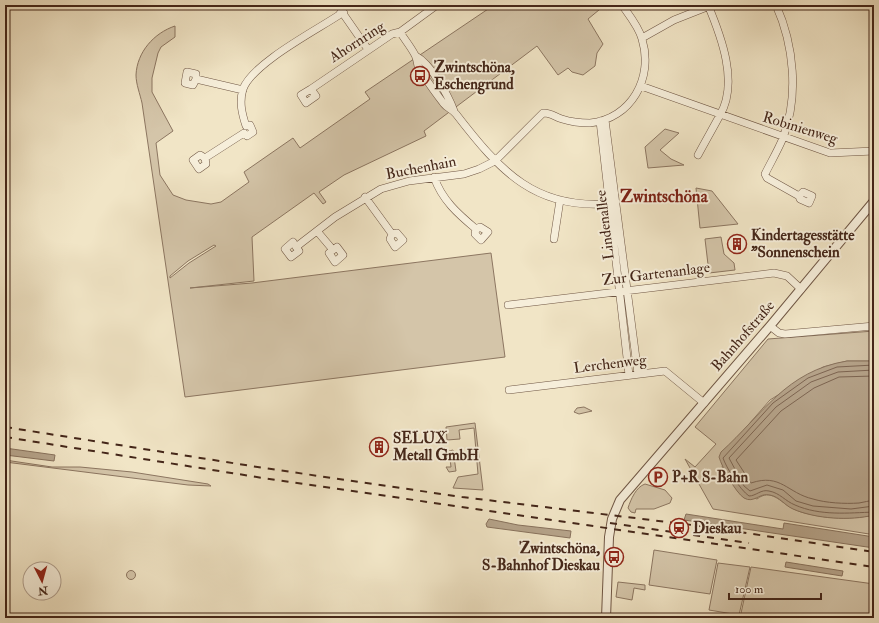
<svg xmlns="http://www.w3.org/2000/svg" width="879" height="623" font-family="'IM FELL Double Pica',serif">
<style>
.green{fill:#d4c5a9;stroke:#8c7661;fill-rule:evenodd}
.water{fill:#b6a48b;stroke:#88725d}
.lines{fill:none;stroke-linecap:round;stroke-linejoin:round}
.shore{stroke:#7d6552;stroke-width:1}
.minor-casing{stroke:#6f5644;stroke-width:8}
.tertiary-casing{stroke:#6f5644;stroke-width:10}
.minor{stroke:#f6eeda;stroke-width:7}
.tertiary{stroke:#f6eeda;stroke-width:8}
.rail{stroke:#442619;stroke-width:2;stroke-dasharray:7 7;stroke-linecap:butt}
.labels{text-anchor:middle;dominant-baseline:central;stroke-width:4;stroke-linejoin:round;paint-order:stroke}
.street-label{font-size:15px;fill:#442619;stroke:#f6eeda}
.poi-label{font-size:15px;font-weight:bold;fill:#442619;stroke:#f6eeda;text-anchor:start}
.quarter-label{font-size:17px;font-weight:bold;fill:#7a1f14;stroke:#f6eeda}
</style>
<rect width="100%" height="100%" fill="#f1e5c6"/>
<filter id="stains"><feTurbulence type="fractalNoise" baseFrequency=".005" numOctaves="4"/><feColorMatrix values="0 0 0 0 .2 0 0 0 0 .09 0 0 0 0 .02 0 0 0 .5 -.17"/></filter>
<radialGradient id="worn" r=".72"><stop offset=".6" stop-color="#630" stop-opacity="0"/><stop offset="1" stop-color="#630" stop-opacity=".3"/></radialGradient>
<path class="green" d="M494,5h111l-17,14 15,25 -6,9 -2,13 -12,9 -11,-3 -4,-4 -10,7 -21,-29 -113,85 2,5 -82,39 -25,17 7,10 -3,2 -9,-11 -62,44 2,44 -64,7 62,-5 239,-30 14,104 -320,40 -43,-294c-2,-9 -6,-19 -6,-28 1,-23 18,-42 39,-49v11l-14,10 -3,6 -6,25v14l21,39 -17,12 4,32 13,20 13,5 25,4 10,-2 28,-20 -5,-10 49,-34 7,10 70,-49 -5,-7zM214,245l2,1 -27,17 -19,15v-2l18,-15z
M665,129l14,4 -19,17 11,9 13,6 -36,3 -3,-21z
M696,188l16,3 26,33 -38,4z
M721,237l3,17 10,9 1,7 -26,3 -4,-34z
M874,331v30h-27l-24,6 -53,33 -35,40 -13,27 6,7 10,18 19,7c14,-11 23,3 35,9 5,3 12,5 17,6 20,5 45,5 65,1v15l-5,4 -156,-25 -28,-50 10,8 21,-23 -21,-17 73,-88z
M584,407l8,4 -13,3 -5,-2 3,-4z
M475,423l8,67 -30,-2 5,-11 20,-3 -4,-46 -15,2 1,9 -13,1 -1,-13z
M453,450l3,21 -7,1 -3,-5h5l-2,-16z
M5,460l47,7h28l52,5 76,12 3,2 -23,-1 -183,-23z
M645,484l20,6 7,8 -2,5 -16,6h-18l-1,4 -4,-1 -3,-4c3,-9 8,-21 17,-24z
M654,550l63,10 -7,34 -61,-9z
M718,563l32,4 -11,48 -30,-5z
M751,567l123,17v34h-134z
M126.5 575a4.5 4.5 0 1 1 9 0a4.5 4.5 0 1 1-9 0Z
M618,582l27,3v5l-11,-2 -2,12 -16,-3z"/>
<path class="water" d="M847,361h27v154c-24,6 -58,4 -81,-6 -9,-4 -13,-12 -23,-14 -10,-3 -16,9 -26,3 -9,-6 -22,-31 -25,-41l2,-5c42,-38 65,-81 126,-91z
M5,448l50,7 -1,6 -49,-6z
M686,514l97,15 1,-6 90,14v11l-190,-28z
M489,519l29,6 53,6 -1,7 -83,-11 -1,-3z
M786,562l57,9 -1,5 -57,-9z"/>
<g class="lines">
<path class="shore" d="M874,365l-37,2 -29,11 -35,25 -50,55c3,9 17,32 26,38 7,0 12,-7 20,-5 11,2 16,10 26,14 25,11 53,8 79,7
M874,370l-36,2 -27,10 -35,25 -47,51 15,28 6,5 17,-6 16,5 13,11 17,5 38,3 23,-3
M874,376l-35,1 -25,11 -33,23 -45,49 15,23c30,-10 36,10 62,16 13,4 32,5 46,4 5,-1 10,-2 15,-3"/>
<g class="minor-casing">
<path id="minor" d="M776,5c18,40 23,91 7,133 -5,12 -12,24 -18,36l2,4 32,18 1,3 9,4 3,-7 -9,-4 -4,4
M343,9l1,6 23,33 2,1
M400,32c5,8 11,15 15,23 2,3 2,7 3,11 7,13 17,26 26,38 3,4 8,5 12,10 44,57 80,98 159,89
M642,38l32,-18 38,-15
M416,56c15,8 32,39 38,55
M196,79l-3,6 -8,-2 2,-11 9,2v5l47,11
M641,86l189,67 44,-2
M311,89l-10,6 5,8 10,-7 -5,-7 81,-55 8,-2 37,-27
M605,120l33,254
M600,121l29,254
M698,155c7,-13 15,-27 22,-40 19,-32 1,-79 -12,-110
M205,158l1,6 -7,5 -6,-9 7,-5 5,3 39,-25 3,3 6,-4 -3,-7 -4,1c-4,-12 -7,-24 -3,-37 10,-26 72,-58 96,-74l7,-10
M434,177c8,23 24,37 42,52l-1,5 6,6 7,-8 -8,-5 -4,2
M365,197l27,37 -2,5 5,8 8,-7 -6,-7 -5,1
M317,231l16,19 -4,3 6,9 8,-7 -6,-8 -4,3
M554,239l6,-39
M296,247l3,4 -8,6 -6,-8 8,-7 3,5 39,-30 46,-28 28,-8 55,-7 15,-5 16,-8 48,-48c7,-1 12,4 19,6 9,3 19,4 28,4 41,-4 64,-45 52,-84 -3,-12 -13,-24 -20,-34
M508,305l266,-32 13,3 14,13
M770,326l9,7 6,1 89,-8
M509,390l156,-19 39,32"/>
</g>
<g class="tertiary-casing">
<path id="tertiary" d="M606,618l3,-81 3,-18 8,-19 150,-174 104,-125"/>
</g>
<use href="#minor" class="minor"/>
<use href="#tertiary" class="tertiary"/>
<path class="rail" d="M5,427l259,41 198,29 230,28 182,27
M5,437l258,41 611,89
M610,523l139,20"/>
</g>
<defs>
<g id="bus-ring" transform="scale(1)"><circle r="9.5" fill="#f6eeda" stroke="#8f2418" stroke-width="1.5"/><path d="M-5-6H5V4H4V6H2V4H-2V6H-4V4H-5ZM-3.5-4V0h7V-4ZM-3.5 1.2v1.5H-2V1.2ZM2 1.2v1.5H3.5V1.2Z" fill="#8f2418"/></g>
<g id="building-ring" transform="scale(1)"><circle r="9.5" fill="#f6eeda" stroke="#8f2418" stroke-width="1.5"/><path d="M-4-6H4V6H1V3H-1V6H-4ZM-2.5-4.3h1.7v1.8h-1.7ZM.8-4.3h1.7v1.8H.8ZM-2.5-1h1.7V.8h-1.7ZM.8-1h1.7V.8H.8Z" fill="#8f2418"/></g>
<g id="parking-ring" transform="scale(1)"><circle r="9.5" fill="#f6eeda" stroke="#8f2418" stroke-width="1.5"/><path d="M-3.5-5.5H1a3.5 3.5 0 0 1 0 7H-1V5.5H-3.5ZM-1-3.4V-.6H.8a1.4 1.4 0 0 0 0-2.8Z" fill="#8f2418"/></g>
<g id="station-ring" transform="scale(1)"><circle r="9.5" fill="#f6eeda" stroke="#8f2418" stroke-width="1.5"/><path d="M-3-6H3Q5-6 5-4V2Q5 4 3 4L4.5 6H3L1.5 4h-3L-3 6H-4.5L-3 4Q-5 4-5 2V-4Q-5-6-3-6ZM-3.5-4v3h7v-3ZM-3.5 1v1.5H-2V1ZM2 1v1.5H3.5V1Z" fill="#8f2418"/></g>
</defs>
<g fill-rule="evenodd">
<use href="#bus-ring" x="420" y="76"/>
<use href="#building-ring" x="737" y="244"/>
<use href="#building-ring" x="379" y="447"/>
<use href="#parking-ring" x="658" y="477"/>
<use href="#station-ring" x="679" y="528"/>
<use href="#bus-ring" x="614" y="557"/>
</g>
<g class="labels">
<g class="street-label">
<text transform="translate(357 42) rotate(-33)">Ahornring</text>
<text transform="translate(800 128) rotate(17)">Robinienweg</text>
<text transform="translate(421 168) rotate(-11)">Buchenhain</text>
<text transform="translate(605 225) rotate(-97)">Lindenallee</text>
<text transform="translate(656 274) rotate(-7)">Zur Gartenanlage</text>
<text transform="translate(743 336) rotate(-49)">Bahnhofstraße</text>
<text transform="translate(610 364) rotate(-7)">Lerchenweg</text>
</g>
<g class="poi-label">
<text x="434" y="67">Zwintschöna,<tspan x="434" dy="17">Eschengrund</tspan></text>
<text x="751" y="235">Kindertagesstätte<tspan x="751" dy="17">"Sonnenschein</tspan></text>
<text x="393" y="438">SELUX<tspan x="393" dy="17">Metall GmbH</tspan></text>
<text x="672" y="477">P+R S-Bahn</text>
<text x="693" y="528">Dieskau</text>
<text x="600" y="548" text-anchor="end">Zwintschöna,<tspan x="600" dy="17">S-Bahnhof Dieskau</tspan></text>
</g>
<g class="quarter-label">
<text x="664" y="196">Zwintschöna</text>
</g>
</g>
<rect width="879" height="623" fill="none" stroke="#f1e5c6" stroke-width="20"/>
<rect x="6" y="6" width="867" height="611" fill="none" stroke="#442619" stroke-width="2"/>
<rect x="10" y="10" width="859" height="603" fill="none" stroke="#442619"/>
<g transform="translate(42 581) rotate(174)"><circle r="19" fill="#f6eeda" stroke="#af9e8d"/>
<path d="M0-3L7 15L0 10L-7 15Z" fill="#8f2418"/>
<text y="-6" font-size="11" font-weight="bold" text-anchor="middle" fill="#442619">N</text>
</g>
<path d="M729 593v6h92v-6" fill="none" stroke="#442619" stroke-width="2"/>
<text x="735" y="593" font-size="12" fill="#442619" stroke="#f6eeda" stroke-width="3" paint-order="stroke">100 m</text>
<rect width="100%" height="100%" filter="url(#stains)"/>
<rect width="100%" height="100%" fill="url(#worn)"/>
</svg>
